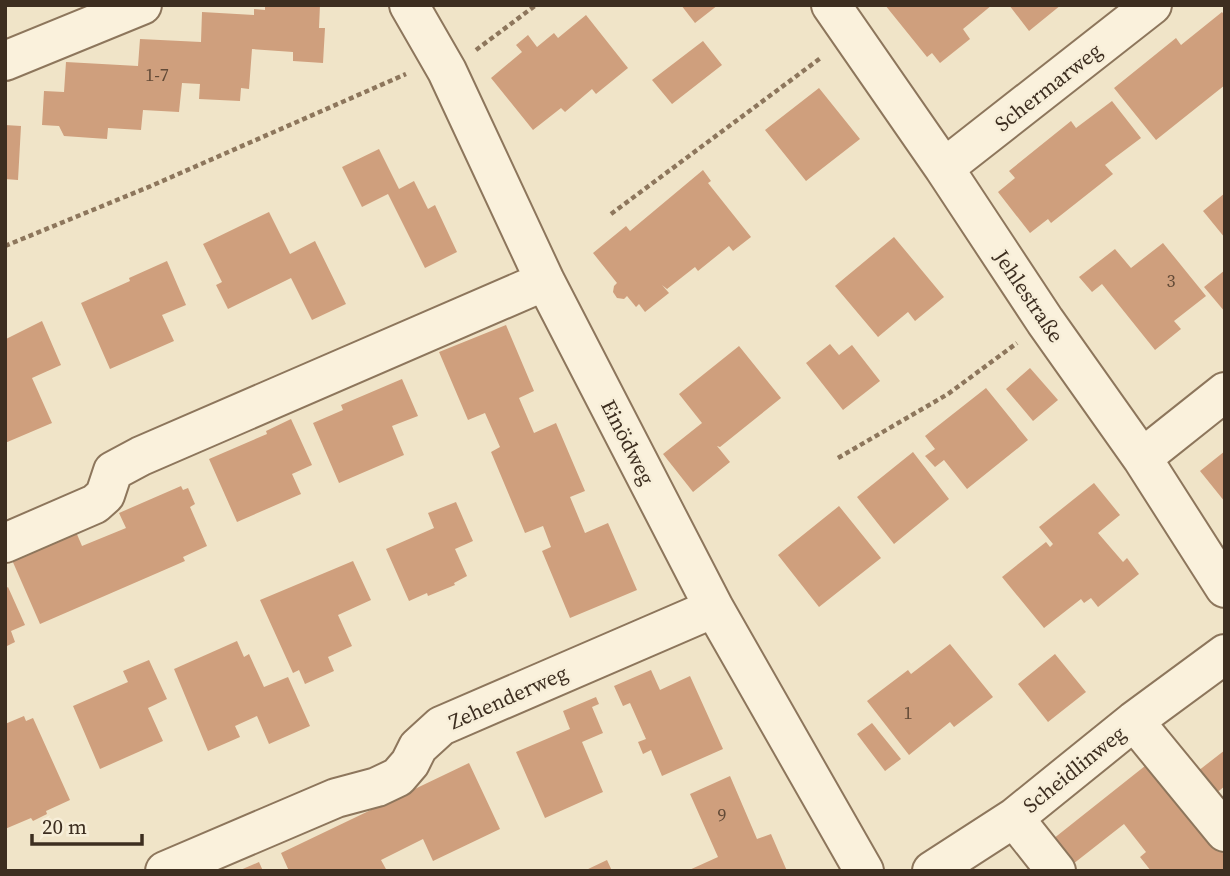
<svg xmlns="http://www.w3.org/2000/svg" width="1230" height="876" font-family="'Source Serif 4',serif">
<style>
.building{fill:#cf9f7d}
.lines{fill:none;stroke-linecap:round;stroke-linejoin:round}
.minor-casing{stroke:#8d765c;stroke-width:42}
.path{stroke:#8d765c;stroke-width:4.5;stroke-dasharray:5 3.5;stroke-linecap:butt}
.minor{stroke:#faf1dc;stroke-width:38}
.labels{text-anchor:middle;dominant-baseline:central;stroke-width:5;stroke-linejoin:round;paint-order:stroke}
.number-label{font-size:18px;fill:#624a37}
.street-label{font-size:21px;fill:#3d2e20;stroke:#f7eed8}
</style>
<rect width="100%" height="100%" fill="#f0e4c8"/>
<path class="building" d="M265,5h55l-1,23h6l-2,35 -30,-2v-9l-41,-3 -3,40 -8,-1 -1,13 -41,-2 1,-15 -18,-1 -3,29 -36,-2 -2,20 -33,-2 -1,11 -43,-3 -5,-10 -17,-1 2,-34 20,1 2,-30 72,4 2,-27 61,3 1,-30 52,3v-6l11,1z
M681,5h37l-23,18z
M885,5h107l-29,24 7,10 -30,24 -8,-10 -5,4z
M1009,5h52l-32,26z
M1222,12l3,4v69l-69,55 -42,-52 62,-50 5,7z
M586,15l42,53 -32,26 -4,-5 -27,23 -4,-4 -28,22 -42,-52 31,-26 -6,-7 12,-10 9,12 17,-14 4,5z
M703,41l19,24 -50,39 -20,-24z
M819,88l41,51 -54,42 -41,-51z
M1112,101l29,37 -36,27 8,9 -62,49 -3,-4 -18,14 -32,-41 17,-14 -6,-7 62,-50 5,7z
M5,125l16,1 -3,54 -13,-1z
M379,149l20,40 15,-8 14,28 7,-4 22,47 -32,16 -37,-74 -26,13 -20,-40z
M703,170l8,11 -3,2 43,54 -18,14 -4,-5 -31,25 -3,-4 -28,22 -5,-4 7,8 -24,19 -6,-8 -3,3 -9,-11 -3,3 -7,-1 -4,-6 1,-6 3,-3 -24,-30 33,-27 4,5z
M1225,193v45l-22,-27z
M269,212l21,42 25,-13 31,63 -34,16 -21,-42 -63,31 -12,-24 6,-3 -19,-38z
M894,237l50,60 -29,24 -7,-9 -30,25 -43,-51z
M1163,243l43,53 -32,25 7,8 -26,21 -53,-66 -10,8 -13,-15 36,-28 16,19z
M167,261l19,44 -24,10 12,26 -64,28 -29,-66 49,-22 -1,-3z
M1225,270v42l-21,-25z
M42,321l19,44 -29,13 20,45 -47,20 1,-104z
M506,325l28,66 -15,7 15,35 22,-10 29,68 -15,6 15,36 23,-10 29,67 -67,28 -28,-67 9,-4 -8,-21 -18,7 -34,-81 9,-5 -15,-34 -17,7 -29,-68z
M830,344l9,11 13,-10 28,36 -37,29 -37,-47z
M739,346l42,52 -61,49 -3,-1 13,16 -37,30 -30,-38 39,-31 -23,-29z
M1030,368l28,32 -25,21 -27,-32z
M402,379l16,37 -26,10 12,29 -65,28 -26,-60 30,-13 -2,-5z
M986,388l42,52 -61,49 -23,-29 -9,7 -10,-11 10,-7 -10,-13z
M291,419l21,46 -20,9 9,20 -64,28 -28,-63 58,-25 -1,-3z
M1225,451v51l-25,-31z
M913,452l36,47 -55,45 -37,-47z
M1094,483l26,32 -22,18 25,29 4,-4 12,16 -41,33 -7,-9 -7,5 -3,-4 -37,29 -42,-51 44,-35 4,5 3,-3 -14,-17z
M181,486l2,4 5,-2 7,16 -5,3 17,39 -24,11 2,4 -145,63 -28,-64 64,-28 6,14 44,-18 -7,-15z
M456,502l17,39 -18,8 12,27 -13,7 1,2 -27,11 -1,-3 -18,8 -23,-52 48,-21 -6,-15z
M839,506l42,52 -62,49 -41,-52z
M353,561l18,39 -33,15 14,31 -24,11 6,14 -29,13 -6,-14 -6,3 -33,-73z
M8,587l17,38 -14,6 4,11 -10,5v-58z
M237,641l7,16 5,-3 15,33 24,-10 22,49 -41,18 -12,-28 -22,10 5,11 -32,14 -34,-82z
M950,644l43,53 -39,30 -4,-5 -41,33 -42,-54 41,-31 3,4z
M1055,654l31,38 -38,30 -30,-38z
M149,660l18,39 -19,9 15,33 -63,28 -27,-63 55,-24 -5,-11z
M651,670l9,20 30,-14 33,73 -61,27 -11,-26 -8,4 -5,-12 8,-3 -16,-36 -7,3 -9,-20z
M596,697l3,7 -7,3 11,26 -21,9 21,50 -58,26 -29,-66 54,-23 -7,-18z
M24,716l2,5 7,-3 37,82 -24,11 1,3 -14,7 -2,-3 -26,11v-105z
M872,723l29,36 -16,12 -28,-37z
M1225,750v36l-10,8 -17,-23z
M1150,762l75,94v15h-74l-11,-14 6,-5 -22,-28 -51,40 -20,-25z
M469,763l31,66 -67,32 -10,-22 -42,21 6,11h-98l-8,-18z
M730,776l27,63 14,-5 16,37h-100l31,-14 -28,-63z
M607,860l5,11h-28z
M259,862l4,9h-25z"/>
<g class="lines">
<g class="minor-casing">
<path id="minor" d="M409,5l38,66 98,210 169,327 150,263
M831,5l113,163 101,153 97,137 83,130
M5,61l137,-56
M944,168l208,-163
M1142,458l83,-66
M5,543l90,-39 10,-9 8,-24 28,-15 404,-175
M1134,721l91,111
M1014,818l42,53
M165,871l171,-73 41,-11 21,-10 12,-14 8,-16 23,-21 273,-118
M932,871l82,-53 120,-97 91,-67"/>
</g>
<path class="path" d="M476,50l60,-45
M611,214l211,-157
M5,246l146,-60 255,-112
M838,458l110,-64 69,-51"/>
<use href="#minor" class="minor"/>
</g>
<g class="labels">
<g class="number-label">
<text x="157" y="74">1-7</text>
<text x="1171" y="280">3</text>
<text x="908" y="712">1</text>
<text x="722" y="814">9</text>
</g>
<g class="street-label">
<text transform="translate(1048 87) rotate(-38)">Schermarweg</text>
<text transform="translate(1029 296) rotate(56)">Jehlestraße</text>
<text transform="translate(628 442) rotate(63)">Einödweg</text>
<text transform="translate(508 697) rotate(-24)">Zehenderweg</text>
<text transform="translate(1074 769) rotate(-39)">Scheidlinweg</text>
</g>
</g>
<rect width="1230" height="876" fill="none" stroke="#3d2e20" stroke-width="14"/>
<path d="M32 834v10h110v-10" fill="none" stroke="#3d2e20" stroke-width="3.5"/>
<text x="42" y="834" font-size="21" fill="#3d2e20" stroke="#f7eed8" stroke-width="5" paint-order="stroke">20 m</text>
</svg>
